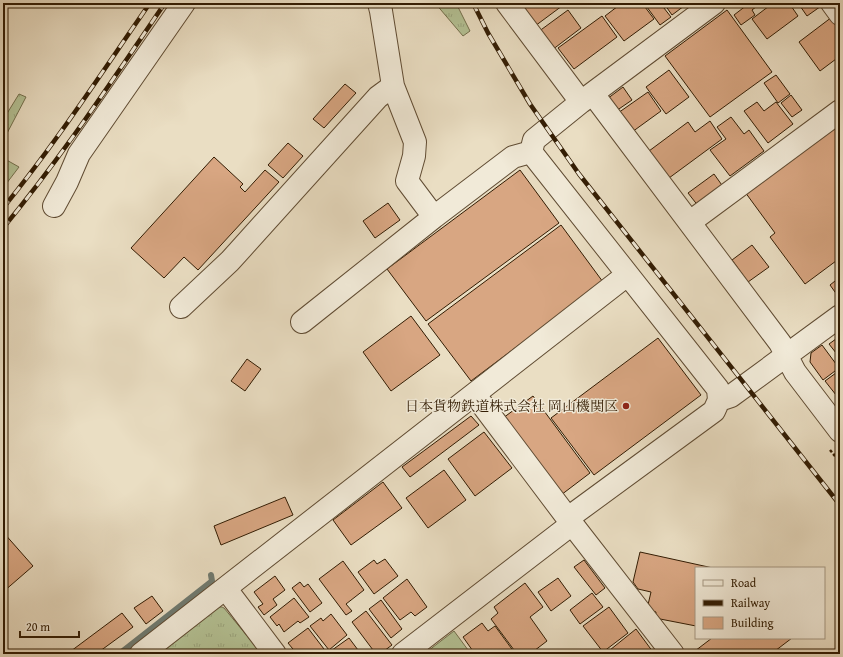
<svg xmlns="http://www.w3.org/2000/svg" width="843" height="657" font-family="'Gentium Book Plus','Noto Serif JP',serif">
<style>
.grass{fill:url(#grass-tufts);stroke:#736f4c}
.park{fill:#b4c295;stroke:#736f4c}
.lines{fill:none;stroke-linecap:round;stroke-linejoin:round}
.stream{stroke:#707b71;stroke-width:6}
.building{fill:#d8a682;stroke:#321c03}
.minor-casing{stroke:#604c33;stroke-width:24}
.path{stroke:#321c03;stroke-width:2.5;stroke-dasharray:3 2;stroke-linecap:butt}
.minor{stroke:#f1ead8;stroke-width:22}
.rail-casing{stroke:#321c03;stroke-width:4.5}
.rail{stroke:#f1ead8;stroke-width:3;stroke-dasharray:9;stroke-linecap:butt}
.poi-dot{fill:#8f2418;stroke:#f1ead8;stroke-width:1.5}
.labels{text-anchor:middle;dominant-baseline:central;stroke-width:3;stroke-linejoin:round;paint-order:stroke}
.poi-label{font-size:14px;fill:#321c03;stroke:#f1ead8;text-anchor:end}
</style>
<defs>
<pattern id="grass-tufts" width="24" height="20" patternUnits="userSpaceOnUse"><rect width="24" height="20" fill="#b4c295"/><path d="M3 7l-1-3M5 7V3M7 7l1-3M15 17l-1-3M17 17v-4M19 17l1-3" fill="none" stroke="#9ba67f"/></pattern>
</defs>
<rect width="100%" height="100%" fill="#eadec3"/>
<filter id="stains"><feTurbulence type="fractalNoise" baseFrequency=".005" numOctaves="4"/><feColorMatrix values="0 0 0 0 .2 0 0 0 0 .09 0 0 0 0 .02 0 0 0 .5 -.17"/></filter>
<radialGradient id="worn" r=".72"><stop offset=".6" stop-color="#630" stop-opacity="0"/><stop offset="1" stop-color="#630" stop-opacity=".3"/></radialGradient>
<path class="grass" d="M435,3h21l14,28 -7,5z
M19,94l7,3 -23,44v-21z
M3,158l16,9 -16,21z
M217,607h5l2,1 38,46h-108z"/>
<path class="park" d="M454,631l17,23h-47z"/>
<g class="lines">
<path class="stream" d="M119,654l93,-73 -1,-6"/>
</g>
<path class="building" d="M518,3h48l-31,23z
M622,3h20l12,16 -30,22 -19,-25z
M644,3h16l11,14 -11,8z
M668,3h20l-16,12 -7,-10z
M745,3h16l-9,7 3,5 -14,10 -7,-10 13,-10z
M773,3h16l9,13 -31,23 -15,-20z
M798,3h25l1,1 -17,12z
M568,10l13,18 -29,22 -14,-18z
M727,10l45,62 -62,45 -45,-61z
M602,16l15,21 -43,32 -16,-21z
M832,17l8,11v28l-20,15 -21,-29z
M669,70l20,27 -23,17 -20,-27z
M776,75l14,19 -12,9 -14,-20z
M345,84l11,9 -32,35 -11,-9z
M623,87l9,13 -16,11 -9,-12z
M648,92l13,19 -29,21 -14,-19z
M791,95l11,15 -10,7 -11,-14z
M757,102l7,9 12,-9 17,22 -25,19 -24,-32z
M731,117l13,17 5,-4 15,21 -34,25 -20,-26 16,-11 -9,-12z
M710,121l12,18 -53,39 -20,-27 39,-29 7,10z
M840,121v137l-35,26 -35,-47 5,-4 -30,-41z
M288,143l15,13 -20,22 -15,-13z
M214,157l29,27 -3,3 5,5 20,-22 14,12 -81,88 -14,-13 -20,21 -33,-30z
M520,170l39,53 -133,98 -39,-52z
M714,174l10,14 -25,19 -11,-14z
M388,203l12,17 -25,18 -12,-17z
M561,225l42,57 -132,99 -43,-57z
M752,245l17,22 -21,15 -16,-22z
M840,277v22l-10,-14z
M411,316l29,39 -49,36 -28,-39z
M840,336v22l-11,-14z
M658,338l43,57 -107,80 -43,-57z
M822,345l17,23 -16,12 -13,-18 1,-9z
M247,359l14,10 -16,22 -14,-10z
M840,370v30l-15,-19z
M533,396l57,77 -29,22 -58,-77z
M471,416l8,9 -69,52 -8,-10z
M484,432l28,36 -37,28 -27,-37z
M444,470l22,30 -38,28 -22,-30z
M383,482l19,26 -51,37 -18,-25z
M285,497l8,18 -72,30 -7,-19z
M3,532l30,34 -30,26z
M640,552l73,16h-17v58l-41,-8 1,-6 -9,-3 4,-17 -13,-3 -5,-7z
M385,559l13,17 -24,18 -16,-22 16,-12 3,4z
M584,560l21,28 -9,7 -22,-28z
M343,561l21,29 -18,14 6,7 -6,4 -27,-36z
M275,576l10,14 -12,9 4,6 -13,10 -6,-8 5,-3 -9,-12z
M558,578l13,18 -20,15 -13,-19z
M407,579l20,28 -12,9 -4,-4 -11,8 -17,-22z
M300,582l4,5 4,-3 14,19 -12,9 -18,-24z
M525,583l18,24 -13,10 17,24 -17,13h-13l-26,-35 7,-6 -4,-6z
M592,593l11,14 -23,17 -10,-14z
M152,596l11,15 -17,13 -12,-16z
M294,598l15,19 -9,6 -2,-2 -14,11 -5,-8 -2,2 -7,-9z
M381,600l21,29 -11,9 -22,-29z
M609,607l19,26 -25,19 -20,-26z
M366,611l26,34 -12,9h-4l-24,-32z
M122,613l11,14 -37,27h-29z
M331,614l16,21 -18,15 -19,-24 11,-8 2,3z
M482,623l6,8 7,-5 19,26 -3,2h-36l-12,-17z
M308,628l19,25 -1,1h-29l-9,-11z
M636,629l17,23 -2,2h-46z
M349,638l12,16h-32l-1,-1z
M712,638h80l-21,16h-80z"/>
<g class="lines">
<g class="minor-casing">
<path id="minor" d="M379,3l2,8 12,75 22,56 -1,14 -7,25 27,36
M507,3l74,99
M832,3l8,11
M593,94l187,249 15,29 45,59
M54,206l13,-24 12,-28 105,-151
M690,222l150,-111
M181,307l49,-46 148,-164 15,-11
M302,322l132,-105 79,-60 18,-5
M475,395l97,129 101,130
M719,400l12,-4 109,-80
M568,518l146,-107 5,-11 -1,-11 -187,-237 3,-12 47,-38 133,-99
M226,589l49,65
M141,654l486,-379
M403,654l169,-130"/>
</g>
<path class="path" d="M830,450l10,12"/>
<use href="#minor" class="minor"/>
<g class="rail-casing">
<path id="rail" d="M473,3l15,30 42,71 49,70 261,331
M3,11l5,-8
M3,208c53,-65 99,-136 147,-205
M3,228c59,-71 110,-149 162,-225"/>
</g>
<use href="#rail" class="rail"/>
</g>
<circle class="poi-dot" cx="626" cy="406" r="4"/>
<g class="labels">
<g class="poi-label">
<text x="618" y="406">日本貨物鉄道株式会社 岡山機関区</text>
</g>
</g>
<rect width="843" height="657" fill="none" stroke="#eadec3" stroke-width="16"/>
<rect x="4" y="4" width="835" height="649" fill="none" stroke="#321c03" stroke-width="2"/>
<rect x="8" y="8" width="827" height="641" fill="none" stroke="#321c03"/>
<rect x="695" y="567" width="130" height="72" fill="#f1ead8" stroke="#a59883"/>
<rect x="703" y="580" width="20" height="6" fill="#f1ead8" stroke="#a59883"/>
<text x="731" y="587" font-size="12" fill="#321c03">Road</text>
<rect x="703" y="600" width="20" height="6" fill="#321c03" stroke="#a59883"/>
<text x="731" y="607" font-size="12" fill="#321c03">Railway</text>
<rect x="703" y="617" width="20" height="12" fill="#d8a682" stroke="#a59883"/>
<text x="731" y="627" font-size="12" fill="#321c03">Building</text>
<path d="M20 631v6h59v-6" fill="none" stroke="#321c03" stroke-width="2"/>
<text x="26" y="631" font-size="12" fill="#321c03" stroke="#f1ead8" stroke-width="3" paint-order="stroke">20 m</text>
<rect width="100%" height="100%" filter="url(#stains)"/>
<rect width="100%" height="100%" fill="url(#worn)"/>
</svg>
